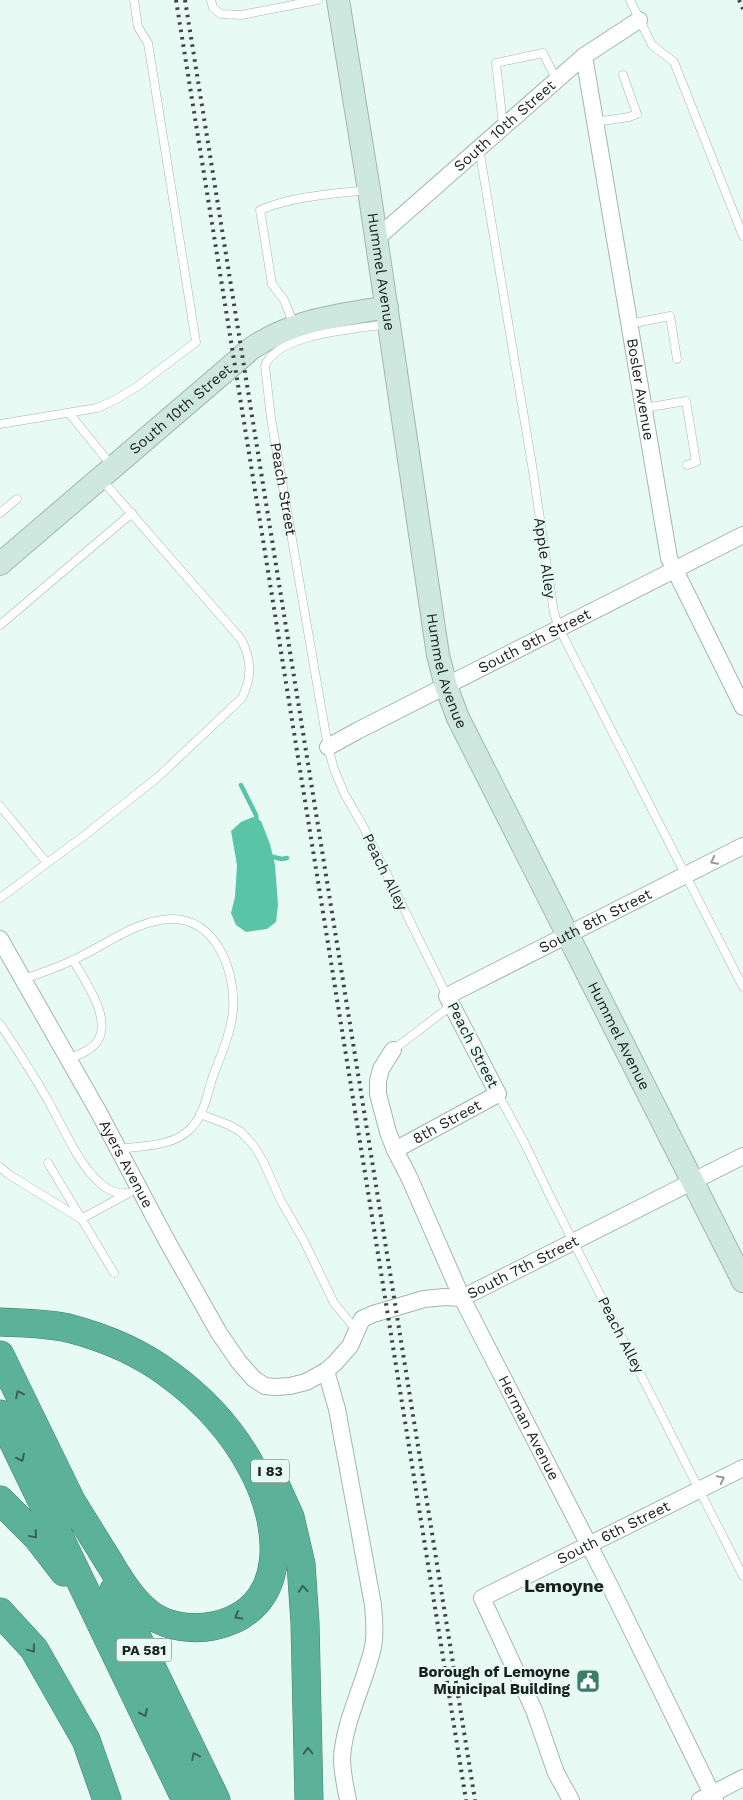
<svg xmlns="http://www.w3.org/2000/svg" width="743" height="1800" font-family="'Work Sans',sans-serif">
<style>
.water{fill:#5ac4a7}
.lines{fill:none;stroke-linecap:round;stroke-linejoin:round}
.stream{stroke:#5ac4a7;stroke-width:4.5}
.lane-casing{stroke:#a3b5ae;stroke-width:9}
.street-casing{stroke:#a3b5ae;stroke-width:18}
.secondary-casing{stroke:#a3b5ae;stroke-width:24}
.highway-casing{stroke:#457f6e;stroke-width:29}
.lane{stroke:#fff;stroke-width:8}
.street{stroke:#fff;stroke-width:16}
.secondary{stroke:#cee8e0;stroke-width:22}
.highway{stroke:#5cb299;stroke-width:28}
.rail{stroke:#3e4644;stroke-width:4;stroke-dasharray:2.5 5;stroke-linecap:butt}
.oneway{stroke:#989b9a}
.oneway2{stroke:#386255}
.labels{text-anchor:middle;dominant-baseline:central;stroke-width:4.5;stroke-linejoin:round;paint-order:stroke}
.shield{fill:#e7fbf4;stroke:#58625e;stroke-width:1}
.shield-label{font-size:14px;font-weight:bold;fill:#1a201e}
.street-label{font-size:15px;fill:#1a201e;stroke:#e7fbf4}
.poi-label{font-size:15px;font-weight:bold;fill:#1a201e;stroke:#e7fbf4;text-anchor:end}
.quarter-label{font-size:18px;font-weight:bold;fill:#1a201e;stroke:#e7fbf4}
</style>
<rect width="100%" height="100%" fill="#e7fbf4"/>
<path class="water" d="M253,817l8,4 9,23 5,21 3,40 -2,17 -9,7 -21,3 -10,-7 -5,-12 4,-16 2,-32 -6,-34 10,-9z"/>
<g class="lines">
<path class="stream" d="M241,785l15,30 1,8
M269,856l13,3 5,-1"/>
<g class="lane-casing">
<g id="lane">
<path d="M211,0l2,8 8,6 20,1 77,-15"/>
<path d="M630,0l22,45 22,17 69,174"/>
<path d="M595,122l34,-5 8,-3 -14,-39"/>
<path d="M503,125l-7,-62 47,-10 14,28"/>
<path d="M479,148l53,317 22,148 5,15c62,119 122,240 184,359"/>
<path id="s1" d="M388,324c-31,5 -111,9 -123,42l6,52 57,329 6,22 10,24 20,35 83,168"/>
<path d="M630,324l40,-8 7,43"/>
<path d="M294,325l-10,-25 -12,-16 -12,-74c34,-14 71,-16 107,-20"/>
<path d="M644,408l42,-7 10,61 -9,3"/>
<path d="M69,413l43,53"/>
<path d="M0,424l97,-16 18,-8 23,-14 58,-44 -48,-299 -10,-16 -4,-27"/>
<path d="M0,513l17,-14"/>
<path d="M0,625l132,-112"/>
<path d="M0,806l47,57"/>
<path d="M0,898l85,-63 73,-58 84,-79c10,-21 10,-38 -1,-59l-139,-159"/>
<path d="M24,979c16,-6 33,-11 49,-19 32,-14 61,-39 97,-41 46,-2 66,53 63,91 -2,24 -13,47 -21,69 -5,17 -9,39 -23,51 -17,17 -50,16 -72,19"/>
<path d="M0,1024c18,27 36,54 51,82 13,23 24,50 42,70 10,11 20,19 36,17"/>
<path d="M393,1050l59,-45"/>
<path d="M69,1059c9,-4 21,-8 27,-16 18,-22 -11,-62 -23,-83"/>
<path d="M498,1094l27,50 25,52 193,380"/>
<path d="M200,1114l29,11 12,7 13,14 9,15 18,40 23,40 30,62 23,28"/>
<path d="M48,1163l66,110"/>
<path d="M0,1167l8,7 73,45 46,-25"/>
</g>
</g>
<g class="street-casing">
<g id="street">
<path id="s2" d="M584,56l85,502 74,149"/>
<path id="s3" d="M377,238l207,-182 55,-36"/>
<path id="s4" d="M328,747l29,-16 386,-196"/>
<path id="s5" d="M0,939l98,172 69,130 52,92 20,29 15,17 11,7 10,1 15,-1 16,-4 20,-11 9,-8 15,-17 12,-27 11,-5 51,-15 21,-2 17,1 281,-142"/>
<path id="s6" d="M393,1050l-12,19 -3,12v13l10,38 7,18 14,27 53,121 147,286 106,216"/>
<path id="s7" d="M395,1150l103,-56 -51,-98 296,-150"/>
<path d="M326,1371l11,38 36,196c1,14 3,28 0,42 -8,36 -29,74 -31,111 0,14 3,28 6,42"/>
<path id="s8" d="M571,1800l-15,-27 -22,-63 -52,-112 261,-130"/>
<path d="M700,1800l43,-22"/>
</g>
</g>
<g class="secondary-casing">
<g id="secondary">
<path id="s9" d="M338,0l31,190 69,465 8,31 12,32 285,563"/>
<path id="s10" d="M0,564l252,-216c44,-29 84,-32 135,-41"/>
</g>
</g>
<g class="highway-casing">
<path id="highway" d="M0,1322c23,1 46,1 68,6 35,9 73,25 102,47 34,25 63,57 82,93 30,55 40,142 -39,158 -20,4 -45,1 -62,-11 -20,-15 -31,-35 -44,-56 -12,-19 -24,-39 -36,-58
M0,1355l79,162
M0,1414l186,386
M275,1484l15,33 11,47 4,59 4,177
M0,1500l37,37 27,35
M114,1590l102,210
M0,1612l34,37 52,91 21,60"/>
</g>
<use href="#lane" class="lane"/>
<use href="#street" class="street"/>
<use href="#secondary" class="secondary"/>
<use href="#highway" class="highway"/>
<path class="rail" d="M176,0l290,1800
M185,0l290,1800
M739,0l4,9"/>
</g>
<defs><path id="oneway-chevron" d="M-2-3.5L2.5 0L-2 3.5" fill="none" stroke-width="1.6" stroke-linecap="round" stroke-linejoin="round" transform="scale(1.25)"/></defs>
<g class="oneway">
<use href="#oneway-chevron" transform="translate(714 861) rotate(153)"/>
<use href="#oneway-chevron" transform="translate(721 1479) rotate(-27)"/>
</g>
<g class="oneway2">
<use href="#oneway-chevron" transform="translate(19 1394) rotate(-116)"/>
<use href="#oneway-chevron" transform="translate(21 1458) rotate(64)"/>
<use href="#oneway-chevron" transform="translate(34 1535) rotate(49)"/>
<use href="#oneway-chevron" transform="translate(303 1589) rotate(-94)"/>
<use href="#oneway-chevron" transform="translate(238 1616) rotate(150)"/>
<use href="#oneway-chevron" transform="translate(32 1649) rotate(53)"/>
<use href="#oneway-chevron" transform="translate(144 1713) rotate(65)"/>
<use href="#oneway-chevron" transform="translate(308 1751) rotate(-91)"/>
<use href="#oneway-chevron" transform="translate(195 1756) rotate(-116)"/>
</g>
<defs>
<g id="civic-square" transform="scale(1.25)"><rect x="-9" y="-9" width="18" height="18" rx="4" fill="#3d7c6a" stroke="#e7fbf4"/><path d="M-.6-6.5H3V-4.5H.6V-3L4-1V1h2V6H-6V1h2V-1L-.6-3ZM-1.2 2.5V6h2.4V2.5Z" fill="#fff"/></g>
</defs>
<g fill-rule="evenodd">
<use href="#civic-square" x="588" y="1681"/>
</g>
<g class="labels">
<g class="shield">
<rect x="251" y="1459.5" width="38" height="23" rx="4"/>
<rect x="116.5" y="1638.5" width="55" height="23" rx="4"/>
</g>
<g class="shield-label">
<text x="270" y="1471">I 83</text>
<text x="144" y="1650">PA 581</text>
</g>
<g class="street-label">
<text stroke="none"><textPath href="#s3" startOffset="170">South 10th Street</textPath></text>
<text stroke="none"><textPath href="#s9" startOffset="275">Hummel Avenue</textPath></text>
<text stroke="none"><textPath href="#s2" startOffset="338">Bosler Avenue</textPath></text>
<text stroke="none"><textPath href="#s10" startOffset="238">South 10th Street</textPath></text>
<text stroke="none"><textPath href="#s1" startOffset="259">Peach Street</textPath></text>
<text transform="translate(545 558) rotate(82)">Apple Alley</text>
<text stroke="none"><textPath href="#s4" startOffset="232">South 9th Street</textPath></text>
<text stroke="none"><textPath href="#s9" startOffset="680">Hummel Avenue</textPath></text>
<text transform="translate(385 872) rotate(64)">Peach Alley</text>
<text stroke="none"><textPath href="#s7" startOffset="394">South 8th Street</textPath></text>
<text stroke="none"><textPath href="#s9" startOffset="1085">Hummel Avenue</textPath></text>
<text transform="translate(473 1045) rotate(63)">Peach Street</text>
<text stroke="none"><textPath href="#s7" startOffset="59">8th Street</textPath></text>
<text stroke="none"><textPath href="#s5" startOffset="258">Ayers Avenue</textPath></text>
<text stroke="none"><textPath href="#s5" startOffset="822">South 7th Street</textPath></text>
<text transform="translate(621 1335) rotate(63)">Peach Alley</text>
<text stroke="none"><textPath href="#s6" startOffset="415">Herman Avenue</textPath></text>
<text stroke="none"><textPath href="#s8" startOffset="368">South 6th Street</textPath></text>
</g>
<g class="poi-label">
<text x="570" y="1672">Borough of Lemoyne<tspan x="570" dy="17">Municipal Building</tspan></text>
</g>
<g class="quarter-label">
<text x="564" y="1585">Lemoyne</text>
</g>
</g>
</svg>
